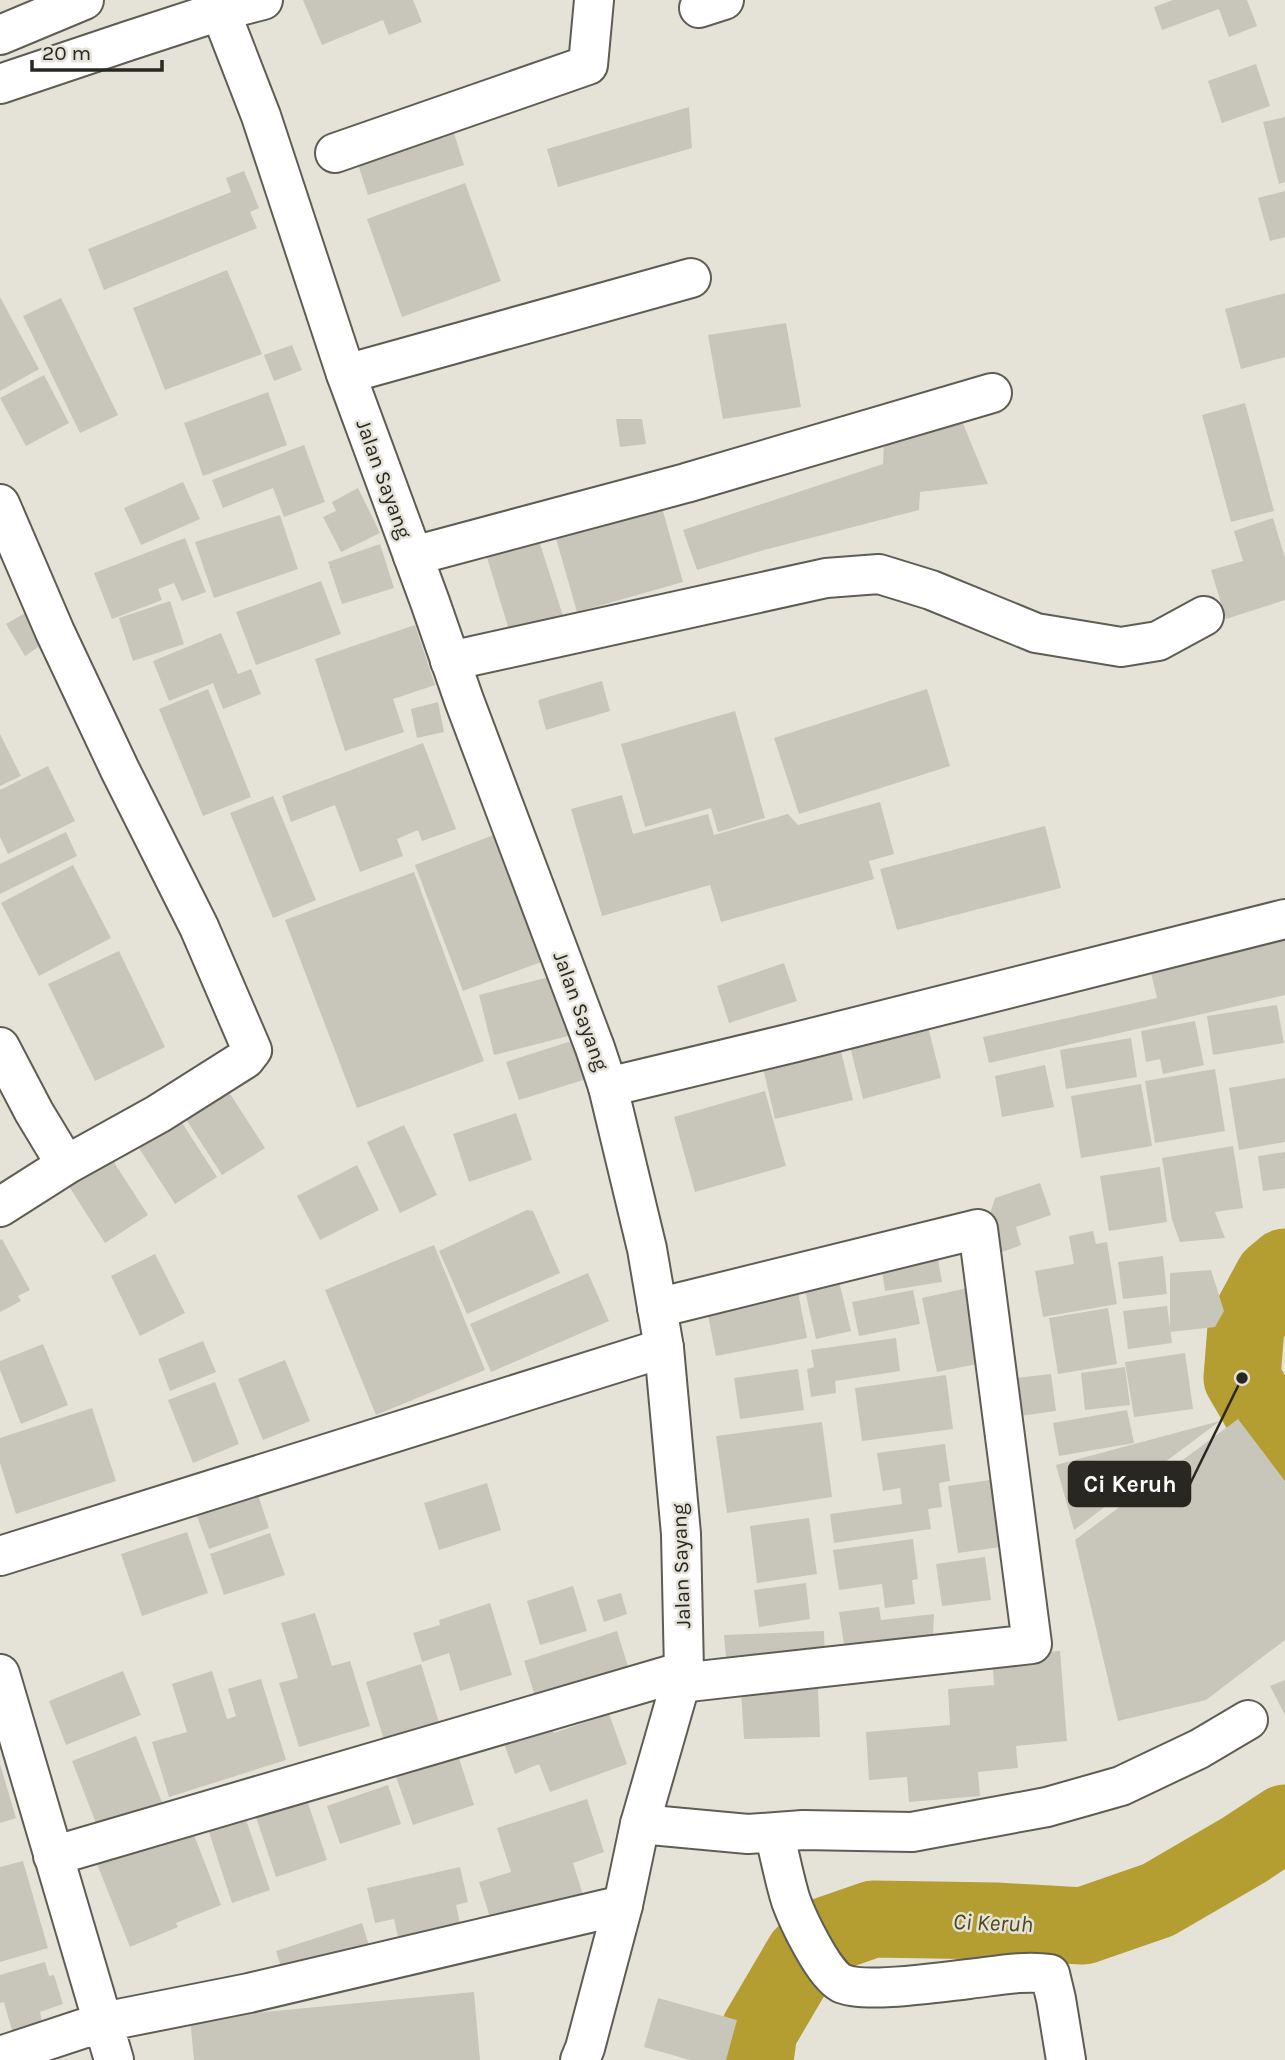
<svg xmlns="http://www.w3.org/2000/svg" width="1285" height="2060" font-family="Karla,sans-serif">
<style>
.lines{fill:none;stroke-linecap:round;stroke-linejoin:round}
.river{stroke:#b49d31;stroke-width:77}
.building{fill:#c8c5ba}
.minor-casing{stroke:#5f5d53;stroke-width:42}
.major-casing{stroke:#5f5d53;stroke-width:42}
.minor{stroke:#fff;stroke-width:38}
.major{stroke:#fff;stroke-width:38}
.labels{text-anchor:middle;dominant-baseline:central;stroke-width:5;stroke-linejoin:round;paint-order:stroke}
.street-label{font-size:21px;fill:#282722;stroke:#e5e3d7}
.water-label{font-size:23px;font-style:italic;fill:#4f461b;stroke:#e5e3d7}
.leader{fill:none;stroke:#282722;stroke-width:2.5}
.callout-dot{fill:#282722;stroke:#e5e3d7;stroke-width:2.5}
.callout{fill:#282722;stroke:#282722;stroke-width:2.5}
.callout-label{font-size:23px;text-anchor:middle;font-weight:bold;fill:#fff}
</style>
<rect width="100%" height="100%" fill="#e5e3d7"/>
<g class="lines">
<path class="river" d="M1285,1267l-12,10 -27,50 -4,51 43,74
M755,2060l4,-29 44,-75 21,-20 49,-17 123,2 87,5 75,-26 86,-50 41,-27"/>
</g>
<path class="building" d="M303,0h110l9,22 -33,13 -6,-15 -61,25z
M1173,0h74l10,26 -28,11 -10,-28 -57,21 -8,-23z
M1256,64l14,42 -48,17 -14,-42z
M689,107l3,41 -134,39 -11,-38z
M1285,117v65l-6,2 -16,-62z
M453,130l11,35 -96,30 -11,-34z
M244,171l15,37 -9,4 7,16 -153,62 -16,-41 143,-57 -5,-14z
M465,183l36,98 -99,36 -35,-98z
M1285,191v46l-15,4 -12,-43z
M227,270l35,84 -97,36 -32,-82z
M1285,293v64l-44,12 -16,-60z
M0,297l39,72 -39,22z
M61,298l57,117 -38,18 -57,-117z
M786,323l15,84 -78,12 -15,-84z
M292,345l10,25 -28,11 -10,-26z
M44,375l25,48 -43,23 -26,-48z
M268,392l19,53 -84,31 -19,-53z
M1245,403l29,108 -43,11 -29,-107z
M959,414l29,70 -68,8 -1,18 -155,40 -67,20 -14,-40 200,-66 1,-23z
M616,419h26l4,25 -26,3z
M304,445l21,57 -41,15 -11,-29 -50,20 -11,-28z
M183,482l17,37 -59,26 -17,-37z
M358,488l22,45 -39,19 -18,-35 13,-6 -4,-9z
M659,497l24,85 -106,30 -24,-84z
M280,515l18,54 -84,29 -19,-56z
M1273,518l12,40v42l-59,19 -15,-49 32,-9 -9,-30z
M536,531l27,85 -53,17 -26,-85z
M185,538l21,54 -24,9 -8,-18 -16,6 4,11 -50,19 -18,-46z
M380,544l14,44 -52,16 -14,-42z
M321,581l20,53 -85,31 -20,-53z
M170,601l14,43 -51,17 -14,-43z
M34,608l18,30 -27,18 -19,-32z
M415,625l20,60 -42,14 11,33 -59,19 -30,-92z
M221,633l17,41 13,-5 10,25 -38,15 -10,-26 -44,18 -16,-40z
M602,681l8,30 -64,19 -8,-30z
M208,689l43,108 -48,19 -44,-107z
M927,689l23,77 -151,48 -25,-76z
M438,702l6,30 -27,6 -6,-29z
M735,711l30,107 -47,14 -7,-24 -66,19 -24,-83z
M0,734l21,42 -21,10z
M423,743l33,86 -34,12 -4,-11 -21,9 6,17 -43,16 -25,-67 -44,17 -9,-26z
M48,766l27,55 -67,33 -8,-17v-47z
M622,795l11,39 75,-20 6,21 74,-21 10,11 82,-23 14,52 -25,7 5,18 -153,43 -11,-37 -108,31 -31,-107z
M273,796l43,104 -43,18 -43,-105z
M1045,826l16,62 -164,42 -17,-61z
M504,831l48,127 -89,33 -48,-126z
M66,832l11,24 -77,38v-30z
M73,865l38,73 -72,38 -38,-73z
M414,872l70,189 -127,47 -72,-188z
M1285,925v70l-296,68 -6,-26 174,-39 -10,-42z
M119,951l46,96 -70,34 -47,-97z
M784,963l13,38 -68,22 -12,-37z
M557,975l15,60 -78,20 -15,-60z
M1277,1005l7,38 -71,12 -6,-39z
M926,1019l15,59 -78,21 -15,-61z
M1195,1021l9,44 -41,9 -3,-15 -14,3 -5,-31z
M581,1038l12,39 -74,23 -13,-38z
M1131,1038l6,39 -71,12 -6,-39z
M838,1039l15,61 -78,19 -14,-60z
M1045,1065l9,42 -52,10 -7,-41z
M1215,1069l10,62 -70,12 -10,-62z
M1285,1078v64l-46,8 -10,-62z
M1141,1084l11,62 -71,12 -10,-62z
M225,1086l40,62 -43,27 -40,-62z
M765,1091l21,75 -91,26 -21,-75z
M516,1113l16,47 -63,22 -16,-48z
M177,1115l40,62 -42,27 -40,-62z
M404,1125l33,70 -37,18 -33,-71z
M1233,1146l10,62 -28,4 10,26 -45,4 -8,-22 -10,-62z
M1285,1152v36l-22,3 -5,-35z
M108,1153l40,62 -43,28 -40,-63z
M357,1165l22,45 -59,30 -23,-44z
M1160,1167l7,55 -58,9 -9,-55z
M1040,1183l11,32 -35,12 5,18 -24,9 -10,-30 8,-26z
M527,1210l6,1 27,62 -93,41 -28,-63z
M1093,1231l3,13 11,-2 10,62 -74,13 -8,-46 39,-7 -5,-28z
M2,1239l28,51 -12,6 3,5 -21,11v-72z
M434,1245l51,125 -109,45 -51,-125z
M936,1249l6,33 -57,9 -5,-34z
M155,1254l30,59 -45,23 -29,-60z
M1163,1256l4,38 -44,5 -5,-37z
M836,1269l15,62 -35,8 -14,-61z
M1211,1270l13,41 -9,16 -45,5v-59z
M588,1273l21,48 -118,51 -21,-48z
M796,1282l11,56 -91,18 -11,-56z
M972,1287l15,75 -50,10 -15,-74z
M913,1290l7,34 -61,12 -7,-34z
M1167,1306l5,37 -44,6 -5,-38z
M1108,1308l9,56 -59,10 -9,-56z
M896,1338l4,33 -65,10 1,12 -25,4 -4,-28 7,-2 -3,-17z
M203,1341l13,31 -46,19 -12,-32z
M43,1344l25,61 -47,19 -21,-54v-9z
M1185,1353l8,56 -59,8 -9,-55z
M285,1360l25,61 -47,19 -25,-61z
M1125,1367l5,38 -45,5 -4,-37z
M798,1369l6,41 -64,9 -6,-41z
M1051,1374l5,37 -44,6 -5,-38z
M946,1375l7,54 -91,12 -7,-53z
M215,1382l24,62 -46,19 -25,-63z
M92,1408l24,73 -100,33 -16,-51v-25z
M1127,1410l7,33 -75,13 -6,-33z
M1238,1419l47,62v159l-79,60 -88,21 -43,-181z
M1220,1421l-146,109 -18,-65z
M822,1422l10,75 -105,16 -11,-77z
M945,1444l5,37 -11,2 3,24 -14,2 3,20 -97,14 -4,-29 72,-10 -2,-16 -17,3 -6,-38z
M1005,1478l10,67 -57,8 -10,-67z
M487,1483l14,47 -62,20 -15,-47z
M255,1486l14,42 -60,21 -15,-41z
M809,1518l8,56 -60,9 -7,-57z
M187,1532l21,61 -66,23 -21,-62z
M270,1533l15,42 -61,20 -14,-41z
M913,1539l5,40 -6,1 3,24 -30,4 -3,-24 -43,6 -6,-40z
M985,1557l6,43 -49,6 -6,-42z
M806,1583l4,36 -51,8 -5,-37z
M573,1586l14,45 -47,14 -13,-44z
M621,1593l6,21 -23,8 -7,-22z
M490,1603l22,72 -52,16 -11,-38 -27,9 -9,-29 27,-8 -1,-5z
M879,1607l2,13 53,-6 -1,24 -87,19 -7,-45z
M315,1613l17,53 18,-5 20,65 -71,21 -20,-64 19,-5 -17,-55z
M617,1631l12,39 -93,29 -12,-38z
M824,1631l1,31 -98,6 -3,-33z
M1060,1651l7,90 -51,5 2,22 -40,4 2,24 -71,6 -2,-25 -38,3 -3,-48 84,-7 -2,-36 46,-4 -2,-29z
M421,1664l18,58 -55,18 -18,-58z
M123,1671l18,44 -75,30 -17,-44z
M212,1671l15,48 9,-3 -8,-27 33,-10 25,81 -117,37 -17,-55 35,-10 -15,-48z
M1285,1680v35l-15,-29z
M818,1689l2,48 -76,2 -3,-47z
M609,1714l18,50 -77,28 -11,-28 -24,10 -13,-36 48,-17 4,12z
M136,1736l27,69 -64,26 -27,-70z
M457,1752l17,53 -61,20 -18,-51z
M0,1764l16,54 -16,5z
M388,1785l13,39 -61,20 -13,-38z
M304,1791l23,69 -51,17 -23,-69z
M587,1799l17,53 -31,11 11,35 -91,29 -14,-45 32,-10 -14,-44z
M244,1814l26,76 -38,13 -25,-77z
M191,1827l30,78 -45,18 2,4 -48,20 -33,-83z
M23,1861l25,87 -48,14v-95z
M460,1867l8,35 -12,3 6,27 -62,14 -6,-27 -19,4 -8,-35z
M362,1923l9,29 -86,28 -9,-29z
M45,1962l4,14 5,-1 9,29 -23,8 3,14 -30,8 -9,-32 -4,1v-28z
M474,1992l6,68h-286l-4,-41z
M658,1998l79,22 -11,40h-36l-46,-13z"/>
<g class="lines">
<g class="minor-casing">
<path id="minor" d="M699,8l25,-8
M0,35l84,-35
M0,84l128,-43 92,-30 43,-11
M335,153l253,-88 6,-65
M346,374l345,-96
M0,504l55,128 65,138 79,157 53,123 -7,9 -87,55 -92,51 -66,42
M413,556l273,-73 306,-90
M450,661l376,-83 53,-4 52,16 105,43 85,14 37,-6 46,-25
M0,1047l34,65 32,53
M608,1087l184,-44 493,-124
M657,1308l321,-79 54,415 -352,39
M0,1556l664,-208
M0,1674l114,386
M640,1824l108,10 55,-4 109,2 135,-25 74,-21 78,-37 49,-29
M774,1833c6,22 10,46 17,68 7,19 32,72 50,82 23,11 100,-1 128,-4 26,-3 55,-9 81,-5l6,25 10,61
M53,1856l631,-185
M0,2056l103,-34 146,-29 374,-88"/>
</g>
<g class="major-casing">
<path id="major" d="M216,0l45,116 85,258 84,228 34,98 131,348 13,39 39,162 17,99 17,186 3,137 -44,153 -17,81 -38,143 -5,12"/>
</g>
<use href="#minor" class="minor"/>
<use href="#major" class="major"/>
</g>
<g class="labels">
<g class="street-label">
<text transform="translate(384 479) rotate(70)">Jalan Sayang</text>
<text transform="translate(581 1011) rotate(70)">Jalan Sayang</text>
<text transform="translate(681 1566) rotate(-92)">Jalan Sayang</text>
</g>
<g class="water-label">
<text transform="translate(993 1923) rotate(2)">Ci Keruh</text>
</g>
</g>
<path class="leader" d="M1242 1378L1190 1484"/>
<circle class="callout-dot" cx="1242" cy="1378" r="7"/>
<rect class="callout" x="1069" y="1462" width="121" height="44" rx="7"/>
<g class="callout-label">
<text x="1130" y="1492">Ci Keruh</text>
</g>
<path d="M32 60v10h130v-10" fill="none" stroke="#282722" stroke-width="3.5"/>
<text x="42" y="60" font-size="21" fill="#282722" stroke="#e5e3d7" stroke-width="5" paint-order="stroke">20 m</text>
</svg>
